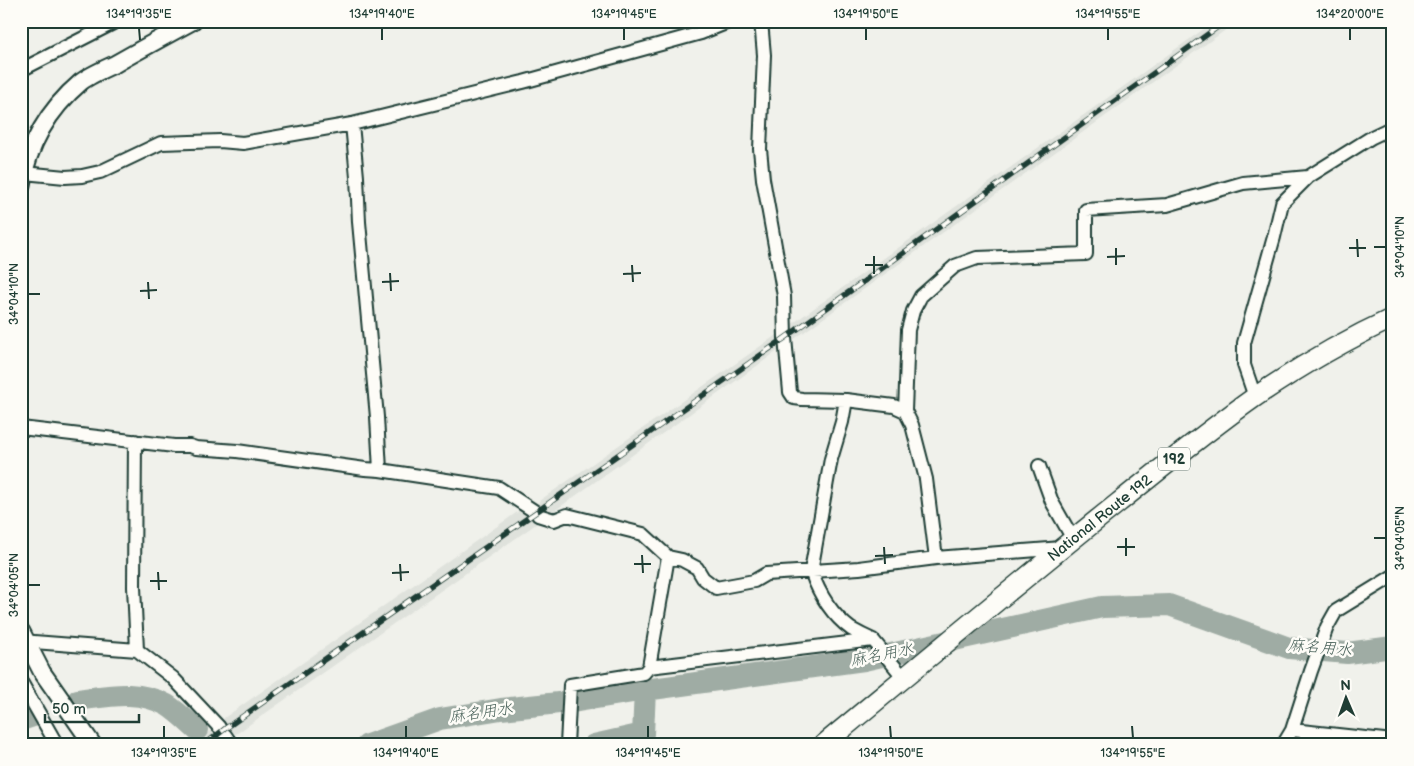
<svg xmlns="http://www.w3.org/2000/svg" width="1414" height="766" font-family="'Balsamiq Sans','Klee One',sans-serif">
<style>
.built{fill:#dfe2dc}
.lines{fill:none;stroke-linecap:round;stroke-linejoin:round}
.river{stroke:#9faca4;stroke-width:22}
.minor-casing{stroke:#1f3d34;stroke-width:16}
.major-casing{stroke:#1f3d34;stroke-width:20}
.highway-casing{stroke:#1f3d34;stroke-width:22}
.minor{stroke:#fdfcf7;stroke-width:12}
.major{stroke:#fdfcf7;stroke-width:16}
.highway{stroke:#fdfcf7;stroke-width:19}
.rail-casing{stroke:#1f3d34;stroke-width:5.5}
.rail{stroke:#fdfcf7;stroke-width:4;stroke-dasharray:11;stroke-linecap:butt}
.ticks{fill:none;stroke:#1f3d34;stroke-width:2}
.labels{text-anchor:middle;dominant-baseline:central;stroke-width:5;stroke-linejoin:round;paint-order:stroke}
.shield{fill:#fdfcf7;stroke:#62766e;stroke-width:1}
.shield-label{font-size:14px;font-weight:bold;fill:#1f3d34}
.street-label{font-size:15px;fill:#1f3d34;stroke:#fdfcf7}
.water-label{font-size:16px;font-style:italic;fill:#455e56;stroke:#fdfcf7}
.neatline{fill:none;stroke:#1f3d34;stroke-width:2}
.ticks-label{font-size:12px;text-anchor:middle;fill:#1f3d34}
</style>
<rect width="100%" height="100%" fill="#f0f1eb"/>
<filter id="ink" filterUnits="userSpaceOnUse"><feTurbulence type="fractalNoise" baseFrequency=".02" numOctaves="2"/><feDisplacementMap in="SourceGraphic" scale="10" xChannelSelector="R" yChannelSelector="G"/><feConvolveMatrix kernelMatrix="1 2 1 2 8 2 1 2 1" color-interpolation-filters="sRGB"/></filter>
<g filter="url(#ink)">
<path class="built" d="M1215,21h23l-699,501 -303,212 -6,-3 -8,6v6l-2,2h-28l18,-14 5,-1 9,-7v-5l299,-210 15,-1 1,-6 246,-172z"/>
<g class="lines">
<path class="river" d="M78,700c32,-4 58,-11 89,5 11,7 21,17 30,25
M21,720l12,-4
M367,745l73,-26 61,-10 77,-8 67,-11 219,-30 238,-53 67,-2 120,43 58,5 46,-6
M594,745l49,-11 2,-44"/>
<g class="minor-casing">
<path id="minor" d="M761,21l3,34 -4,94 3,30 21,117 1,42 5,54 4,6 8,1 44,1 -4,22 -11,37 -20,112c8,23 21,44 40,58 7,4 15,8 22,11
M21,70l96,-49
M352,124l5,53 2,45 18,195 3,53
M24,173l41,4 17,-1 18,-4 61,-29 59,-2 23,2 109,-19 171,-42 178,-49 30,-12
M1255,397l-11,-32v-22l30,-106 8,-34 26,-26 64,-40 21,-10
M846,400l48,6 11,5 7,14 14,54 10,79
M905,411l3,-81 5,-19 8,-15 34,-30 22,-8 109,-4v-44l81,-5 76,-22 65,-6
M21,428l153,18h16l6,2 41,3 128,18 15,1 119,18 35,23
M135,441l-1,146 3,63 36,28 46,49
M1039,466l13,36 21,37
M538,515l16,5 13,-5 76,19 25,23 14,3 15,8 6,10 13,10 38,-7 12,-7 93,-6 77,-10 126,-10
M21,641l116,9
M649,667l19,-110
M21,682l36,63
M1292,730l101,11
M225,735l7,10
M567,745l3,-60 74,-12 5,-6 224,-27 31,38
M1283,745l9,-15 19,-59 16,-44 9,-16 57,-35"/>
</g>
<g class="major-casing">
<path id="major" d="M21,187c7,-42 27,-77 60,-105 9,-7 23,-13 34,-18 26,-15 52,-29 78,-43
M21,631l21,41 51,73"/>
</g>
<g class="highway-casing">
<g id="highway">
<path id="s1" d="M823,745c98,-81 196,-163 295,-242 45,-36 90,-73 137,-106 44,-30 90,-57 138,-79"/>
</g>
</g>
<use href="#minor" class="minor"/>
<use href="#major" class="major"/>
<use href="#highway" class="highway"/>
<g class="rail-casing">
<path id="rail" d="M204,745l22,-17 293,-204 266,-186 441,-317"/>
</g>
<use href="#rail" class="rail"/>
</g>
</g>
<path class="ticks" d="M139,28l1,12M382,28v12M624,28v12M866,28v12M1108,28v12M1350,28v12M1357,239l1,18M1374,247h12M1116,248v17M1349,248h17M874,256v18M1107,257l18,-1M632,265l1,17M865,265h18M390,273l1,18M623,274l18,-1M148,282l1,17M382,282l17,-1M140,291l17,-1M28,294h12M1126,538v18M1374,538h12M884,547l1,17M1117,547h18M642,555l1,18M875,556l18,-1M400,564l1,17M634,564h17M158,572l1,18M392,573l17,-1M150,581h17M28,585h12M164,726v12M406,726v12M648,726v12M890,726l1,12M1132,726l1,12"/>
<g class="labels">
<rect class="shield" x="1158" y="447.5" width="32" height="23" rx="4"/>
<g class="shield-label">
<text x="1174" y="459">192</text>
</g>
<g class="street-label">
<text stroke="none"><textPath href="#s1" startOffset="358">National Route 192</textPath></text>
</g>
<g class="water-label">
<text transform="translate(1320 648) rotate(5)">麻名用水</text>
<text transform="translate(882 655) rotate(-11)">麻名用水</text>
<text transform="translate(481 713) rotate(-8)">麻名用水</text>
</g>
</g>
<rect width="1414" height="766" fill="none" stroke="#fdfcf7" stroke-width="55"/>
<g transform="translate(1346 698) rotate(358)" stroke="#fdfcf7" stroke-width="4" paint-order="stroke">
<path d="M0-4L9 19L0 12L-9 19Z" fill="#1f3d34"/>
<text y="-8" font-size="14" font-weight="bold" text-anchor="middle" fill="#1f3d34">N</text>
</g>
<path d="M45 714v8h94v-8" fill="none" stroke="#1f3d34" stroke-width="2.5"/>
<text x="52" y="714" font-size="15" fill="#1f3d34" stroke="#fdfcf7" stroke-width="4" paint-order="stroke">50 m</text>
<rect x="28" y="28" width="1358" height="710" class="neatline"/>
<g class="ticks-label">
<text x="139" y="18">134°19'35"E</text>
<text x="382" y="18">134°19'40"E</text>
<text x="624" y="18">134°19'45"E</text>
<text x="866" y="18">134°19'50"E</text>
<text x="1108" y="18">134°19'55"E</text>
<text x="1350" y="18">134°20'00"E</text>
<text transform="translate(1400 247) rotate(-90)" y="4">34°04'10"N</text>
<text transform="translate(14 294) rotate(-90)" y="4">34°04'10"N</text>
<text transform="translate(1400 538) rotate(-90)" y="4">34°04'05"N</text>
<text transform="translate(14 585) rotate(-90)" y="4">34°04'05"N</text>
<text x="164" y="757">134°19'35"E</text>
<text x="406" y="757">134°19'40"E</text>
<text x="648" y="757">134°19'45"E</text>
<text x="891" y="757">134°19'50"E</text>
<text x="1133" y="757">134°19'55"E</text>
</g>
</svg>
